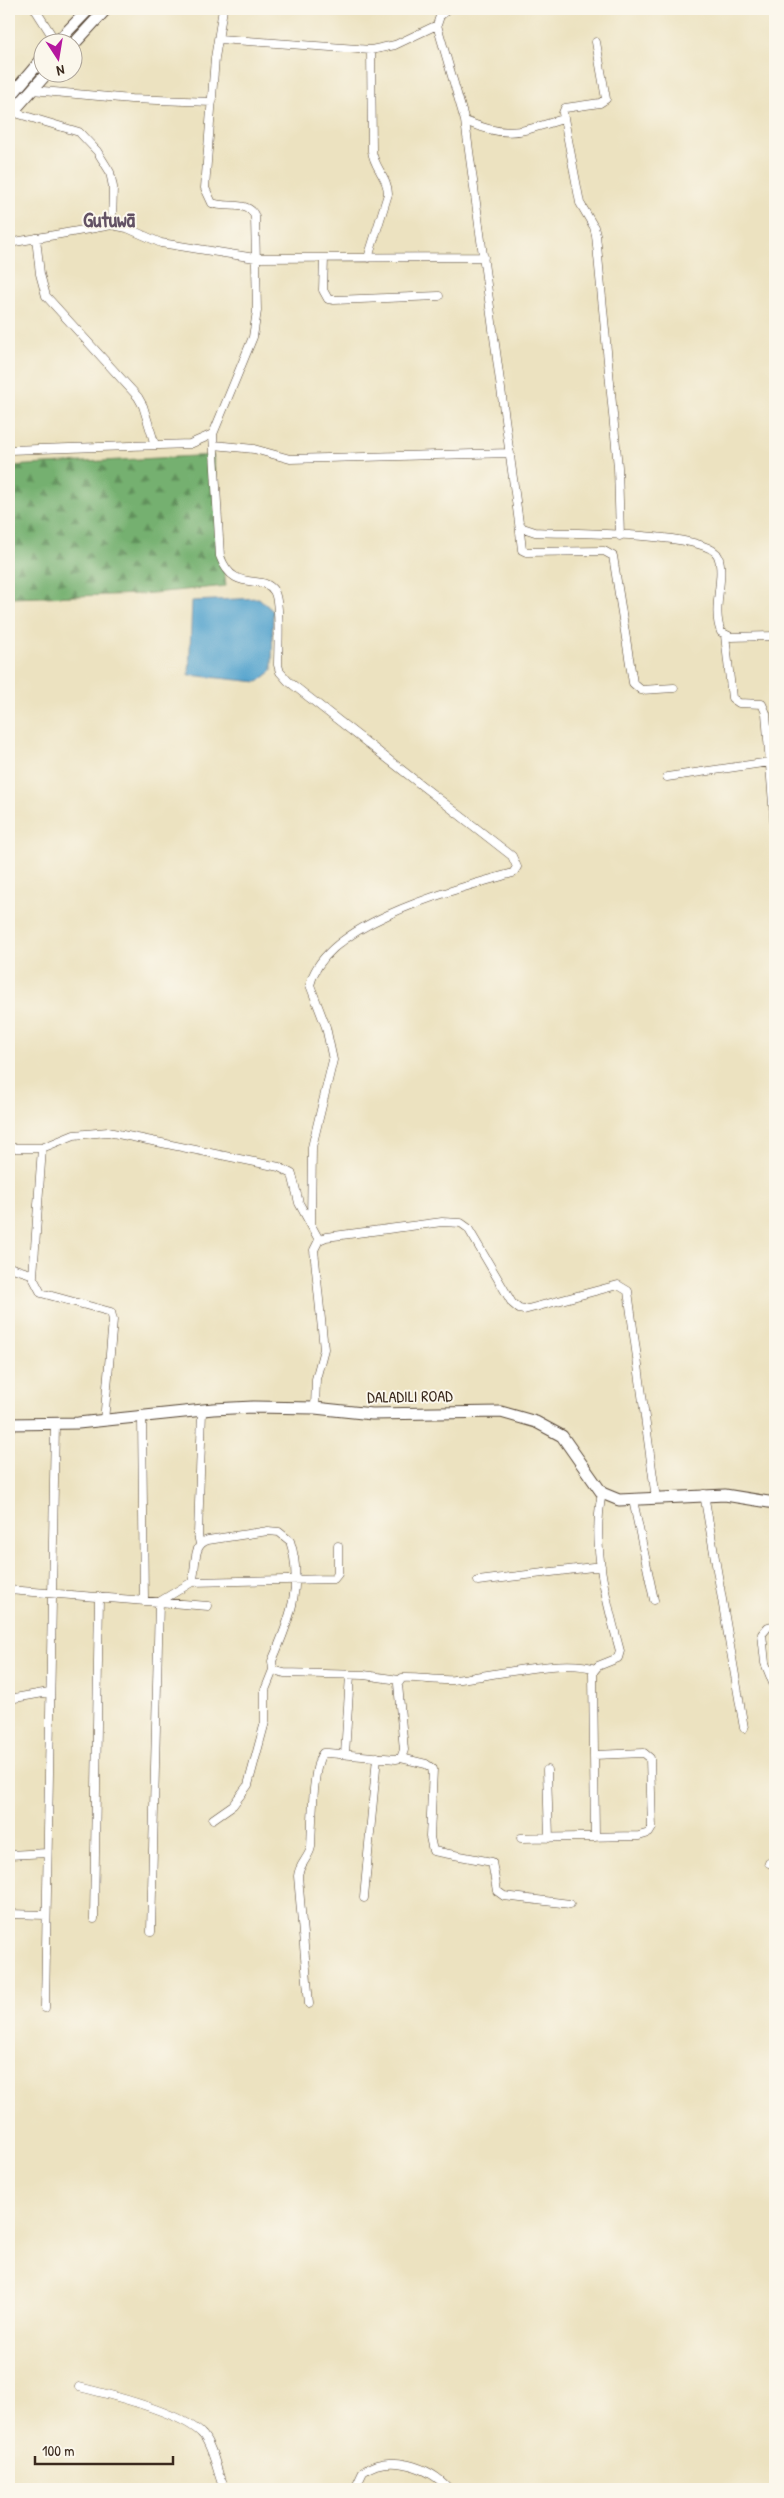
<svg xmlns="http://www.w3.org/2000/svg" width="784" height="2498" font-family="'Patrick Hand',sans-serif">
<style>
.forest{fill:url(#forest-firs);stroke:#586d46}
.water{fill:#52a3cd;stroke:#466676}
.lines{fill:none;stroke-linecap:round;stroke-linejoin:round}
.street-casing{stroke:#564636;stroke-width:9}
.secondary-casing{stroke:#564636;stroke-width:13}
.street{stroke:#fff;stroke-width:8}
.secondary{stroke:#fff;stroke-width:11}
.labels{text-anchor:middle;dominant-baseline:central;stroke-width:4;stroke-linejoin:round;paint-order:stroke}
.street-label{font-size:16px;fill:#3b2a1e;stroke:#fbf7ec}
.district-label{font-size:21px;font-weight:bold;fill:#635264;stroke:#fbf7ec}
</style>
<defs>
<pattern id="forest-firs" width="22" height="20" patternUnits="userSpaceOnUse" patternTransform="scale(1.25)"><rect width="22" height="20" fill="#75b06f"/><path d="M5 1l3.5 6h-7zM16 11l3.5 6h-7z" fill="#618f5b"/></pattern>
</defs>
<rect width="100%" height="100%" fill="#fbf7ec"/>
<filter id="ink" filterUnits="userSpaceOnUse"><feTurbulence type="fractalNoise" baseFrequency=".02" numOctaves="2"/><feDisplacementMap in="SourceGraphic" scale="10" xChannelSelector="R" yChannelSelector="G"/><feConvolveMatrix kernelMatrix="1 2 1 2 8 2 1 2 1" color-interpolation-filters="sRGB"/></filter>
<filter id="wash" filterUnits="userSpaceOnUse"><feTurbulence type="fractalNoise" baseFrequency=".0096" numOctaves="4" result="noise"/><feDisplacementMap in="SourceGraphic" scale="20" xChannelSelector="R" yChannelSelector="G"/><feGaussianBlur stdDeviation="1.12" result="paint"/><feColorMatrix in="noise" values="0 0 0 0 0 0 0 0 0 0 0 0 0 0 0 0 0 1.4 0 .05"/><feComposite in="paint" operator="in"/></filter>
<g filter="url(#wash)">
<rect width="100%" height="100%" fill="#ece2c0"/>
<path class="forest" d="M213,455l13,131 -83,8 -134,4v-132z"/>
<path class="water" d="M259,598l14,13 -1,60 -14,11 -69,-7 3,-74z"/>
</g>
<g filter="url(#ink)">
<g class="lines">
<g class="street-casing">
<path id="street" d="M35,9l21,33
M448,9l-8,7 -3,9 28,96 54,402 4,5 12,4c30,2 173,-1 183,24 8,21 -7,52 3,76l10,5 44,-1
M219,39l152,11 24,-5 42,-20
M596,42l10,57 -6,4 -35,5 -2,5 17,90 14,24 2,8 22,232 2,69
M32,90l99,9 81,3
M12,112l67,20 18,19 13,21 3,15 -1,38
M465,121c43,18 55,11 98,-2
M36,238l4,36 6,22 92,101 5,9 12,39
M9,243l103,-18 15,3 34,15 94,15 229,-1
M324,258l-1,32 5,9 6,1 105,-4
M368,258l20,-64c0,-17 -14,-26 -16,-43l-1,-101
M213,434l7,122c14,39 42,16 54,35 7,11 4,59 4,74l2,7 8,9 224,175 5,11 -4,6c-53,15 -190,49 -203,112l16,42 7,33 -21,87 -1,77
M214,445l40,4 36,10 220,-6
M9,450l181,-6 23,-10 40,-97 4,-26 -2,-94c-5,-17 -29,-8 -43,-14l-7,-15 10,-130 8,-49
M519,523l3,27 4,2 78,-1 9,5 20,127 8,7 33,-2
M725,635l7,63 7,5 23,1 4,9 9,117
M667,777l103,-15
M9,1148h33l32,-13 34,-3 171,35 13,7 7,29 20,37
M9,1267l22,7 10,19 70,19 2,8 -9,101
M33,1276l9,-128
M315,1408l1,-29 8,-30 -10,-99 5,-10 7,-3 116,-15 19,1 7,5 44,75 7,6 5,1 94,-25 10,6 28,208
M142,1418l2,183
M704,1494l40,234
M633,1500l21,100
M200,1544l-2,-9 4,-124
M478,1581l123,-15
M192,1582l142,-3 4,-5v-28
M9,1590l199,16
M775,1625l-7,2 -6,7 3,29 10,25
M9,1699l40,-7
M345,1754l5,-79
M401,1758l25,6 7,5 -3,68 3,14 59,11 5,29 7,5 66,8
M547,1770l2,68
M213,1819l20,-14 15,-20 17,-63v-32l8,-20
M595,1837l-2,-165 5,-6 20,-8 2,-7c-14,-51 -29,-105 -18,-158
M521,1838l118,-2 10,-3 3,-5 -2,-70 -6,-5 -50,2
M9,1855l38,-2
M769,1863l6,1
M364,1898l13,-141
M9,1914l37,1
M94,1919l5,-322
M151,1932l8,-330 33,-20c5,-12 -1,-38 16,-42l60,-9 11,1 11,9c14,43 -1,81 -18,120l1,9 11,3 80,2 35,5
M309,2004l-11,-128c1,-12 11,-18 13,-29 1,-18 1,-83 12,-94h5l68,6 5,-1 3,-8 -6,-66 4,-6c17,-1 34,3 51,2 34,-3 112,-23 142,-11
M45,2008l10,-585
M79,2387c29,7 105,26 124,48 11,14 14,38 21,54
M355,2489l8,-17c25,-19 66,-6 86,17"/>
</g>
<g class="secondary-casing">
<path id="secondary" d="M57,42l32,-33
M72,46l34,-37
M9,98l33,-39
M9,116l39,-44
M9,1424l69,-1 135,-14 40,-2 62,1 57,6 129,-2 35,10 26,14 40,57 17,7 106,-5 50,8"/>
</g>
<use href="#street" class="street"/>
<use href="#secondary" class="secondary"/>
</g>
</g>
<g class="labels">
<g class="street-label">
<text transform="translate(410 1396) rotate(-1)">DALADILI ROAD</text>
</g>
<g class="district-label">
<text x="109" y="219">Gutuwā</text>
</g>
</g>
<rect width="784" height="2498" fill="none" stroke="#fbf7ec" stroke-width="30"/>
<g transform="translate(58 58) rotate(168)"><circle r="24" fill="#fbf7ec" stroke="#aea59a"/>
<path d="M0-4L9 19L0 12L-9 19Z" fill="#b5179e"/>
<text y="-8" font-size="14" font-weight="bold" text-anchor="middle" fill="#3b2a1e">N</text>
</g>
<path d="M35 2456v8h138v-8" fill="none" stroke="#3b2a1e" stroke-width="2.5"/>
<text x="42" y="2456" font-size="15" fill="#3b2a1e" stroke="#fbf7ec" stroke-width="4" paint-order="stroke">100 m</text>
</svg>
